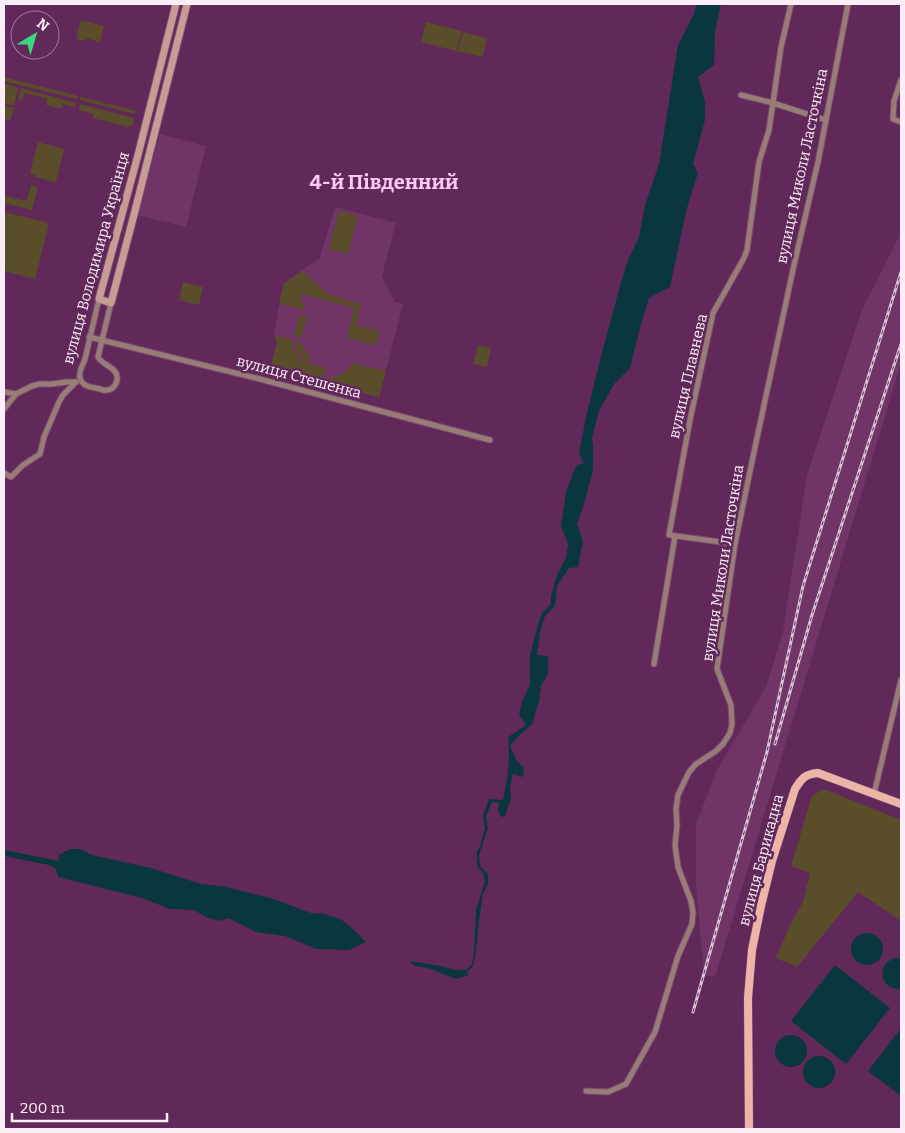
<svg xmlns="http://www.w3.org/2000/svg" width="905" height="1133" viewBox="0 0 905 1133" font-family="Bitter,serif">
	<rect width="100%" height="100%" fill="#612959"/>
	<g fill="#703467">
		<path d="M160 134 206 146 186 227 137 215Z"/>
		<path d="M335 207 396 223 382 276 395 302 403 304 379 397 270 369 277 342 274 335 278 310 284 283 320 258Z"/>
		<path d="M901 233V363L715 977 704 975 696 884V824L717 770 766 687 783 631 807 475 861 312Z"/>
	</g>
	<g fill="#594e29">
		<path d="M81 20 104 26 100 42 86 38 85 41 76 39Z"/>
		<path d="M426 22 462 31 456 51 421 42Z"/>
		<path d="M463 32 487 38 483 57 457 51Z"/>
		<path d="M4 77 78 96 77 99 4 81Z"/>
		<path d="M4 84 18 87 14 106 4 103Z"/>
		<path d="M21 88 76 103 75 107 63 104 61 109 46 105 47 99 25 93 22 100 18 99Z"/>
		<path d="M81 97 136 111 135 114 80 100Z"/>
		<path d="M80 104 134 118 133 125 128 127 93 118V114L79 110Z"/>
		<path d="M4 106 14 108 10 121 4 119Z"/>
		<path d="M38 142 64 149 56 182 35 177V175L30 173Z"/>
		<path d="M31 185 38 187 32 210 4 203V196L27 201Z"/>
		<path d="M339 211 358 216 348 254 329 249Z"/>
		<path d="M4 212 49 223 35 279 4 271Z"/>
		<path d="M302 271 329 295 361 304 356 325 380 331 376 346 347 337 354 308 302 294 300 301 305 303 303 310 279 303 284 283Z"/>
		<path d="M183 282 203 287 199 305 179 300Z"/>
		<path d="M299 315 307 317 302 336 299 337 294 336Z"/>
		<path d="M274 335 294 340 292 348 302 361 326 368 322 383 270 369 277 342Z"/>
		<path d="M296 341 300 342 313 362 304 360 295 348Z"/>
		<path d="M478 345 491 348 487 367 473 364Z"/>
		<path d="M352 363 386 371 379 397 328 384 330 378C340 375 348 373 352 363Z"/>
		<path d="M824 789 901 820V921L858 892 797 967 776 958 791 923 803 902 810 873 791 866 812 796Z"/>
	</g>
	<g fill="#0a373f">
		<path d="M697 4H721L715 32 714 65 698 77 705 102V120L693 164 698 173 687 208 670 287 649 298 641 324 630 368 614 384 599 411 592 438 593 447V470L584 504 577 524 583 541 578 567 569 568 557 586 555 606 545 616 540 632 537 655 548 656V674L541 686 539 701 532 724 518 737 510 746 517 762 524 767V771L523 777 513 774 510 787 511 799 505 816 501 817 498 810 499 803 492 802 486 816 488 828 480 852 479 857 480 866 488 874V884L483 894 479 921 476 952 473 966 467 972 469 975 456 979 428 968 415 966 409 961 441 966 455 970H466L472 964 474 953 476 910 485 881 483 873 477 866V852L480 846 485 829 483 815 489 799 503 800C508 776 510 762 508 737L523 727 526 724 519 715 522 702 530 684V656L535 635 542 613 551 604V596L557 575 566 558 568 544 561 526 566 492 574 471 577 465 584 463 579 453 586 417 600 360 620 286 628 260 639 237 645 205 659 164 678 45 694 14Z"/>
		<path d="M70 849H80L92 855 151 868 201 884 222 886 274 899 311 913 325 914 342 920 353 929 366 942 349 950 316 949 285 936 256 932 228 918 219 921 206 917 194 910 170 909 142 898 58 877 56 869 49 865 4 856V850L59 861V855Z"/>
		<circle cx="867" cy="949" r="16"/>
		<path d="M895 958H901V989C880 991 875 964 895 958Z"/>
		<path d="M835 965 890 1008 846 1064 791 1021Z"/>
		<path d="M901 1028V1096L868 1071Z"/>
		<circle cx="791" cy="1051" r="16"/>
		<circle cx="819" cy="1072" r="16"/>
	</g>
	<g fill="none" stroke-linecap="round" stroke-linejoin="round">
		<defs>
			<g id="street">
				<path d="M901 80 894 101 893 119 901 122"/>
				<path d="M741 95 773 103 826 120"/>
				<path d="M99 299 85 359C83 365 78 372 80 378 82 387 92 387 100 389 104 390 103 391 107 390 114 390 118 382 117 376 116 367 102 365 98 357L111 303"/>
				<path d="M89 337 256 378 490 440"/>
				<path d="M4 392 16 394 4 409"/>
				<path d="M16 394 32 386 39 384H52L67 382H76"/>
				<path d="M4 473 11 477 23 465 40 454 44 437 59 402 63 395 76 382"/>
				<path d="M735 544 669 535 690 420 713 313 744 258 747 250 759 162 769 130 781 47 791 4"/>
				<path d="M654 664 675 536"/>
				<path d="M874 794 901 680"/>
				<path d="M586 1091 608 1092 626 1084 655 1032 678 956 692 924 693 912 691 901 678 867 675 845 677 826 676 809 678 795 689 772 696 764 716 751 723 744 730 733 732 724 731 705 717 669 735 544 754 452 794 265 818 162 848 4"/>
			</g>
			<path id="secondary" d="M176 4 138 155 99 299 111 303 136 207 187 4"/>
			<path id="primary" d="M749 1129 748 998 752 950 761 906 772 861 795 789C802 778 805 774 818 773L901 804"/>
		</defs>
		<use href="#street" stroke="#7a4973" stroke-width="7"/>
		<use href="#secondary" stroke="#7a4973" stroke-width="9"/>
		<use href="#primary" stroke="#7a4973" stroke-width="9"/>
		<use href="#street" stroke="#987c76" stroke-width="5"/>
		<use href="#secondary" stroke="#c89c92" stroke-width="7"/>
		<use href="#primary" stroke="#edb4a8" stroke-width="8"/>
		<defs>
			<g id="rail">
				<path d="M775 744 812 615 901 344"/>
				<path d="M693 1012 767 752 803 586 901 272"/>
			</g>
		</defs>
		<use href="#rail" stroke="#dbc4d7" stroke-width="3"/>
		<use href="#rail" stroke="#612959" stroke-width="1" stroke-dasharray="4" stroke-linecap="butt"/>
	</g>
	<g text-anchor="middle" stroke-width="5" stroke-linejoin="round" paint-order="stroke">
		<g font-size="15" fill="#fceef9" stroke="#612959">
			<text transform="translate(802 166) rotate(-78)" y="5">вулиця Миколи Ласточкіна</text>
			<text transform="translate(96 258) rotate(-75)" y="5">вулиця Володимира Українця</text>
			<text transform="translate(688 376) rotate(-77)" y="5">вулиця Плавнева</text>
			<text transform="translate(299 377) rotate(15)" y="5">вулиця Стешенка</text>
			<text transform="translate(723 563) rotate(-81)" y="5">вулиця Миколи Ласточкіна</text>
			<text transform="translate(761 860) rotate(-75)" y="5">вулиця Барикадна</text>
		</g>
		<g font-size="20" font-weight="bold" fill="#fec8f4" stroke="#612959">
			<text x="384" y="189">4-й Південний</text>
		</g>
	</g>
	<rect width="905" height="1133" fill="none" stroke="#fceef9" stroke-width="10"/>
	<g transform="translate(35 35) rotate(38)"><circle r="24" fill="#612959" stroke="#9f7899"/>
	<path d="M0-4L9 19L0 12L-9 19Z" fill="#3dd77e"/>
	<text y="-8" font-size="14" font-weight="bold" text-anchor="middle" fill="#fceef9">N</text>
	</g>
	<path d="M12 1113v8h155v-8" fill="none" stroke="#fceef9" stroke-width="2.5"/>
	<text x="20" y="1113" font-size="15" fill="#fceef9" stroke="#612959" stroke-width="4" paint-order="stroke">200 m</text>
</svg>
